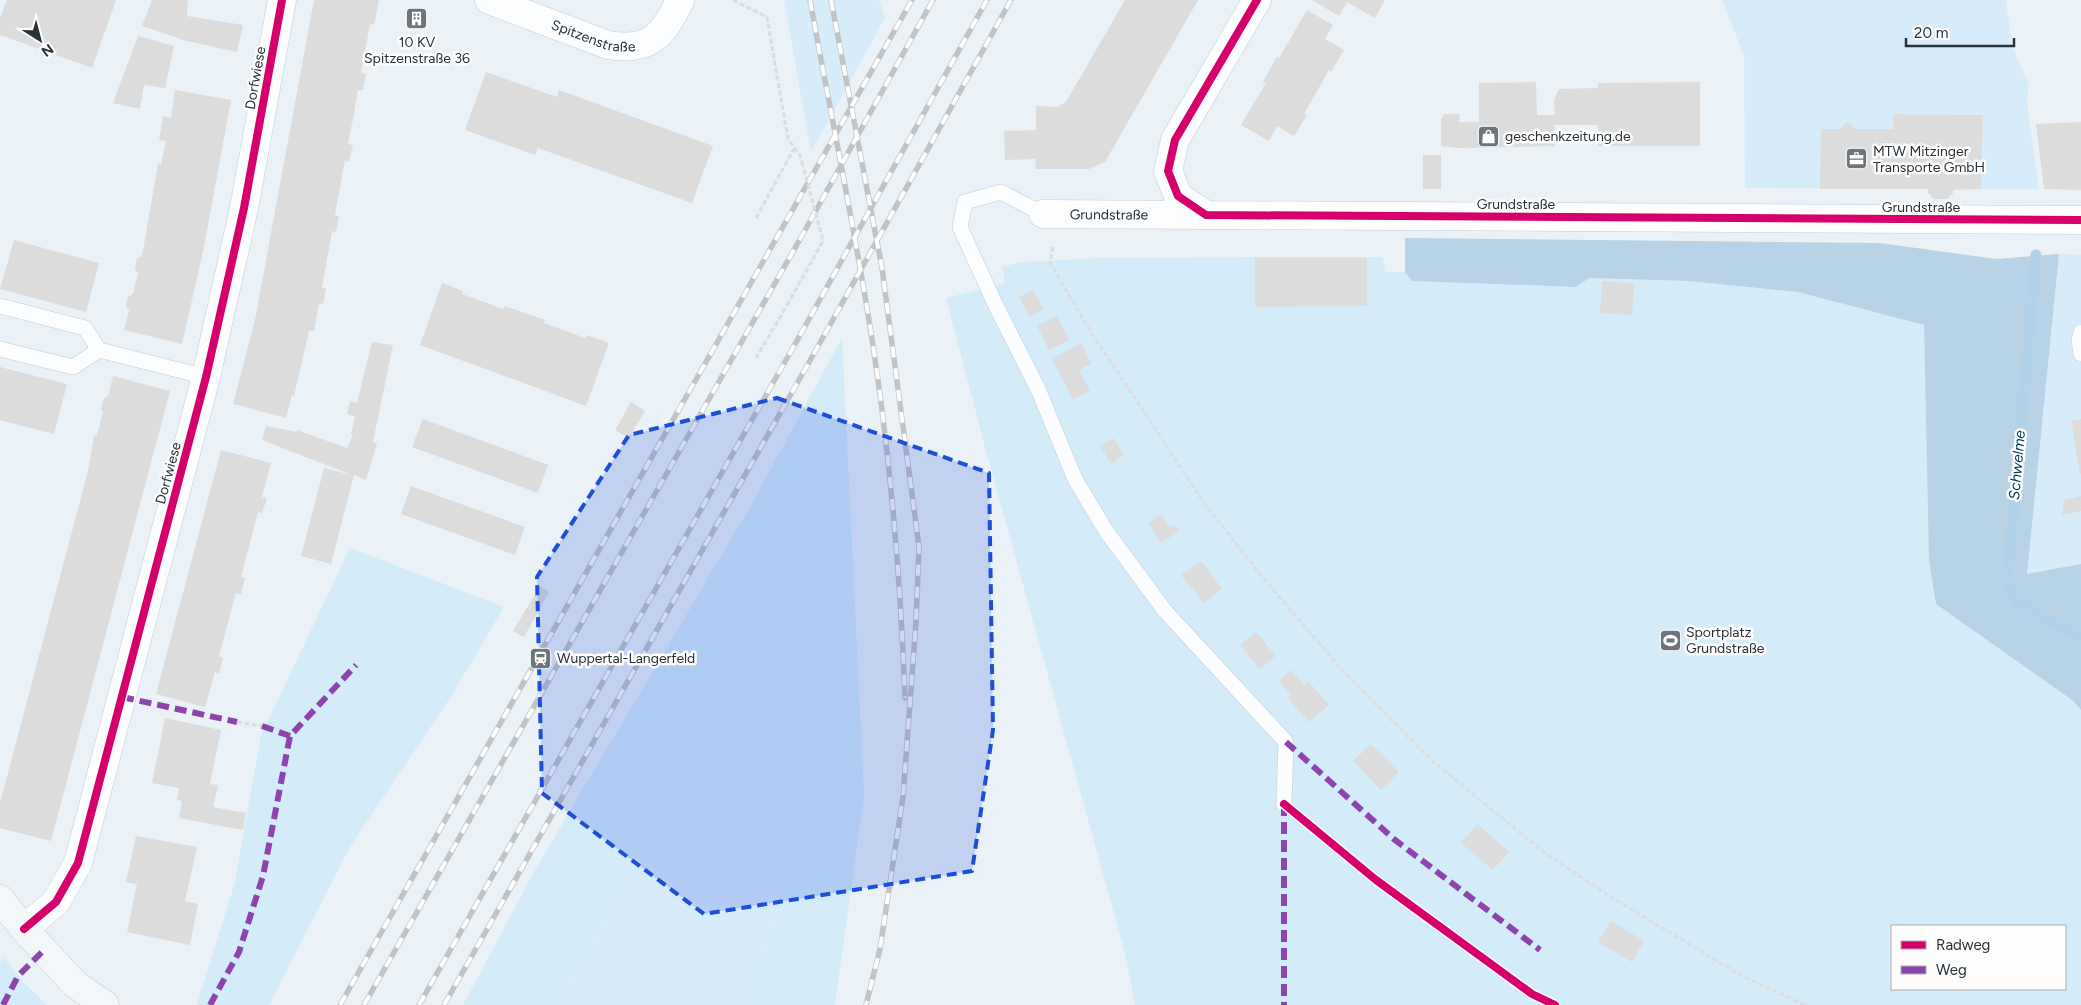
<svg xmlns="http://www.w3.org/2000/svg" width="2081" height="1005" viewBox="0 0 2081 1005" font-family="Figtree,sans-serif">
	<rect width="100%" height="100%" fill="#eaf2f7"/>
	<g fill="#d7ecfb">
		<path d="M784 0H879L885 18 811 152Z"/>
		<path d="M1722 0H2006L2012 46 2029 85 2027 102 2039 189H1981L1983 115 1894 114 1892 189 1745 188 1744 56Z"/>
		<path d="M2059 254 2081 255V564L2026 575Z"/>
		<path d="M758 650 832 719 788 896 744 1005H553Z"/>
	</g>
	<g fill="#d4ebfa" fill-rule="evenodd">
		<path d="M1253 257H1383L1385 272H1405L1412 281 1575 287 1589 278 1689 281 1798 292 1924 325 1929 561 1936 604 2072 700 2081 710V1005H1135L1126 957 986 451 946 298 1005 283 1002 267 1021 262 1095 258ZM1892 926H2065V989H1892Z"/>
		<path d="M842 338 864 795 835 1005H744L788 896 832 719 758 650 553 1005H463L535 870 748 511Z"/>
		<path d="M350 548 504 607 450 698 351 845 269 1005H197L235 882 261 735Z"/>
		<path d="M5 958 22 981 47 1005H0V962Z"/>
	</g>
	<path fill="#b7d3e5" d="M1405 238 1880 243 1996 259 2059 254 2027 574 2081 564V710L2072 700 1936 604 1929 561 1924 325 1798 292 1689 281 1589 278 1576 287 1412 281 1405 272Z"/>
	<g fill="none" stroke-linecap="round" stroke-linejoin="round">
		<path stroke="#b1d2e9" stroke-width="11" d="M2036 255 2007 579 2019 603 2081 636"/>
	</g>
	<g fill="#dcdcdc">
		<path d="M7 0H116L92 68 0 35V18Z"/>
		<path d="M152 0H188L187 16 243 25 237 52 183 40 142 26Z"/>
		<path d="M314 0H379L374 25 370 24 366 46 361 73 366 74 363 90H358L353 119 348 144 353 145 349 162 345 160 335 215 339 216 336 232 332 231 322 288H326L323 304 319 303 314 331H309L294 396 292 395 286 418 233 404 255 320Z"/>
		<path d="M1125 0H1198L1105 162 1089 169H1036L1035 159 1005 160 1004 131 1036 130V106L1058 107 1066 102Z"/>
		<path d="M1312 0H1385L1375 18 1347 2 1339 16Z"/>
		<path d="M1307 10 1333 25 1325 39 1344 50 1331 72 1329 70 1304 114 1307 115 1294 136 1277 126 1269 141 1241 125 1266 83 1263 82 1270 69 1277 57 1279 58Z"/>
		<path d="M411 12 426 17 424 25 408 20Z"/>
		<path d="M138 36 174 46 165 88 144 85 140 109 113 103Z"/>
		<path d="M486 72 557 97 559 90 713 146 692 203 538 148 535 155 465 130Z"/>
		<path d="M1536 82 1537 115H1555L1554 100 1559 89 1598 88V83L1700 82V146H1598V125H1554L1555 146 1458 148 1441 146V119L1444 114H1460L1459 122H1479V83Z"/>
		<path d="M175 90 231 100 204 247 182 344 124 330 129 310 126 306 128 297 133 294 138 273 135 269 137 258 142 256 158 164H161L166 141 159 140 163 116 171 118Z"/>
		<path d="M1894 114 1983 115 1981 189 1953 190V193L1948 199H1934L1928 193V189H1820L1821 129H1840L1847 122 1855 129H1893Z"/>
		<path d="M2081 122V190L2044 189 2036 124Z"/>
		<rect x="1423" y="155" width="18" height="34"/>
		<path d="M14 240 99 263 86 312 0 289Z"/>
		<path d="M1255 258H1367V306L1255 307Z"/>
		<path d="M1602 281 1634 283 1632 315 1600 313Z"/>
		<path d="M442 283 463 291 462 294 503 309 505 306 545 320 544 323 585 338 587 335 609 343 586 406 420 345Z"/>
		<path d="M1033 290 1044 309 1029 317 1019 297Z"/>
		<path d="M1057 316 1069 340 1049 350 1037 326Z"/>
		<path d="M372 342 393 345 373 442 377 444 366 480 354 475 331 564 301 556 324 468 352 475 262 440 266 426 297 432V430L347 448 353 435 351 434 355 416 347 414 350 401 357 403Z"/>
		<path d="M1081 343 1091 364 1079 370 1090 391 1073 399 1052 359Z"/>
		<path d="M0 367 67 384 54 434 0 420Z"/>
		<path d="M113 376 170 391 51 841 0 828V803L88 471 94 436 97 435 103 412 101 409 104 398 108 396Z"/>
		<path d="M631 402 645 411 629 438 615 430Z"/>
		<path d="M423 419 548 465 538 493 412 447Z"/>
		<path d="M2081 419V474H2080L2071 420Z"/>
		<path d="M1113 438 1124 454 1112 464 1100 447Z"/>
		<path d="M221 450 271 463 262 497 267 498 262 513 258 512 241 577 245 578 241 595 236 593 219 656 223 658 219 674 215 672 205 707 156 694Z"/>
		<path d="M411 486 525 527 515 555 401 514Z"/>
		<path d="M2081 496V511L2062 515 2064 500Z"/>
		<path d="M1161 514 1170 527 1175 525 1179 531 1161 543 1148 523Z"/>
		<path d="M1201 561 1222 589 1204 603 1181 575Z"/>
		<path d="M540 586 549 592 524 637 513 631Z"/>
		<path d="M1256 632 1276 656 1259 669 1240 645Z"/>
		<path d="M1291 670 1304 685 1308 681 1329 705 1309 722 1288 698 1291 695 1279 681Z"/>
		<path d="M165 718 221 730 210 784 218 785 213 807 246 813 243 830 179 818 182 801 177 800 179 788 152 783Z"/>
		<path d="M1371 744 1399 772 1381 790 1353 761Z"/>
		<path d="M1477 824 1509 852 1493 870 1461 843Z"/>
		<path d="M136 836 197 847 185 901 198 904 190 945 127 932 137 884 126 882Z"/>
		<path d="M1611 921 1644 941 1632 962 1598 942Z"/>
	</g>
	<g fill="none" stroke-linecap="round" stroke-linejoin="round">
		<defs>
			<g id="lane">
				<path d="M1043 214 1001 192 965 202 960 227 996 306 1038 389 1075 479 1106 531 1165 611 1286 742 1284 804"/>
				<path d="M0 306 85 328 99 350 206 377"/>
				<path d="M2081 332 2079 340 2081 354"/>
				<path d="M0 349 73 367 99 350"/>
			</g>
			<g id="street">
				<path id="s1" d="M489 0 608 45C649 52 664 36 680 0"/>
				<path d="M1257 0 1175 140 1168 171 1178 196 1206 215 2081 220"/>
				<path id="s2" d="M1043 214 1206 215"/>
				<path d="M24 929 56 902 78 863 206 377 244 208 282 0"/>
			</g>
			<path id="secondary" d="M0 899 24 929 75 984 105 1005"/>
		</defs>
		<use href="#lane" stroke="#c4cdd3" stroke-width="16"/>
		<use href="#street" stroke="#c4cdd3" stroke-width="29"/>
		<use href="#secondary" stroke="#c4cdd3" stroke-width="29"/>
		<g stroke="#dbddde" stroke-width="3" stroke-dasharray="5 2.5" stroke-linecap="butt">
			<path d="M733 0 767 17 788 139 800 155 803 166"/>
			<path d="M756 218 794 149"/>
			<path d="M1053 247 1050 263 1091 332 1205 504 1263 578 1343 671 1431 760 1545 853 1611 897 1744 977 1805 1005"/>
			<path d="M756 358 787 305"/>
			<path d="M237 722 262 726"/>
		</g>
		<use href="#lane" stroke="#fcfdfe" stroke-width="15"/>
		<use href="#street" stroke="#fcfdfe" stroke-width="28"/>
		<use href="#secondary" stroke="#f3f7fa" stroke-width="28"/>
		<defs>
			<g id="rail">
				<path d="M810 0C828 99 848 197 865 296 888 429 900 564 905 698"/>
				<path d="M831 0 882 268 919 547 916 622 903 797 880 949 866 1005"/>
				<path d="M340 1005 912 0"/>
				<path d="M364 1005 799 241 933 0"/>
				<path d="M419 1005 794 346 987 0"/>
				<path d="M444 1005 816 350 1011 0"/>
			</g>
		</defs>
		<use href="#rail" stroke="#c1c4c6" stroke-width="5.5"/>
		<use href="#rail" stroke="#fdfdfd" stroke-width="4" stroke-dasharray="11" stroke-linecap="butt"/>
		<path stroke="#dbddde" stroke-width="3" stroke-dasharray="5 2.5" stroke-linecap="butt" d="M787 305 823 241 803 166"/>
		<g stroke="#8e44ad" stroke-width="6" stroke-dasharray="12 6" stroke-linecap="butt">
			<path d="M122 697 237 722"/>
			<path d="M262 726 290 736"/>
			<path d="M1286 742 1395 840 1540 950"/>
			<path d="M1284 804V1005"/>
			<path d="M3 1005 18 976 44 950"/>
			<path d="M210 1005 239 952 263 876 290 736 356 665"/>
		</g>
		<defs>
			<g id="cycleway">
				<path d="M1257 0 1175 140 1168 171 1178 196 1206 215 2081 220"/>
				<path d="M1284 804 1376 880 1532 994 1555 1005"/>
				<path d="M24 929 56 902 78 863 206 377 244 208 282 0"/>
			</g>
		</defs>
		<use href="#cycleway" stroke="#fdfdfd" stroke-width="11"/>
		<use href="#cycleway" stroke="#d6006c" stroke-width="8"/>
	</g>
	<path fill="#1d4ed8" fill-opacity="0.2" stroke="#1d4ed8" stroke-width="4" stroke-dasharray="10 6" stroke-linejoin="round" d="M777 398 989 473 993 730 972 871 704 914 542 793 537 577 629 435Z"/>
	<defs>
		<symbol id="building-square" viewBox="-11 -11 22 22"><rect x="-9" y="-9" width="18" height="18" rx="4" fill="#6c757c" stroke="#fdfdfd"/><path d="M-4-6H4V6H1V3H-1V6H-4ZM-2.5-4.3h1.7v1.8h-1.7ZM.8-4.3h1.7v1.8H.8ZM-2.5-1h1.7V.8h-1.7ZM.8-1h1.7V.8H.8Z" fill="#fff"/></symbol>
		<symbol id="shop-square" viewBox="-11 -11 22 22"><rect x="-9" y="-9" width="18" height="18" rx="4" fill="#6c757c" stroke="#fdfdfd"/><path d="M-5-2.5h2.3a2.7 3.5 0 0 1 5.4 0H5L5.5 6h-11ZM-1.5-2.5h3a1.5 2.3 0 0 0-3 0Z" fill="#fff"/></symbol>
		<symbol id="office-square" viewBox="-11 -11 22 22"><rect x="-9" y="-9" width="18" height="18" rx="4" fill="#6c757c" stroke="#fdfdfd"/><path d="M-6-3h4V-5.5h4V-3h4V5H-6ZM-1-4.5V-3h2v-1.5ZM-6 0V1H6V0Z" fill="#fff"/></symbol>
		<symbol id="stadium-square" viewBox="-11 -11 22 22"><rect x="-9" y="-9" width="18" height="18" rx="4" fill="#6c757c" stroke="#fdfdfd"/><path d="M0-5a6.5 5 0 1 0 0 10a6.5 5 0 1 0 0-10ZM-3.5-1.8h7v3.6h-7Z" fill="#fff"/></symbol>
		<symbol id="station-square" viewBox="-11 -11 22 22"><rect x="-9" y="-9" width="18" height="18" rx="4" fill="#6c757c" stroke="#fdfdfd"/><path d="M-3-6H3Q5-6 5-4V2Q5 4 3 4L4.5 6H3L1.5 4h-3L-3 6H-4.5L-3 4Q-5 4-5 2V-4Q-5-6-3-6ZM-3.5-4v3h7v-3ZM-3.5 1v1.5H-2V1ZM2 1v1.5H3.5V1Z" fill="#fff"/></symbol>
	</defs>
	<g fill-rule="evenodd">
		<use href="#building-square" x="404" y="6" width="25" height="25"/>
		<use href="#shop-square" x="1476" y="124" width="25" height="25"/>
		<use href="#office-square" x="1844" y="146" width="25" height="25"/>
		<use href="#stadium-square" x="1658" y="628" width="25" height="25"/>
		<use href="#station-square" x="528" y="646" width="25" height="25"/>
	</g>
	<g text-anchor="middle" stroke-width="5" stroke-linejoin="round" paint-order="stroke">
		<g font-size="14" fill="#283239" stroke="#fdfdfd">
			<text dy="5" stroke="none"><textPath href="#s1" startOffset="111">Spitzenstraße</textPath></text>
			<text transform="translate(255 78) rotate(-80)" y="5">Dorfwiese</text>
			<text x="1516" y="209">Grundstraße</text>
			<text x="1921" y="212">Grundstraße</text>
			<text dy="5" stroke="none"><textPath href="#s2" startOffset="66">Grundstraße</textPath></text>
			<text transform="translate(168 473) rotate(-75)" y="5">Dorfwiese</text>
		</g>
		<g font-size="14" fill="#283239" stroke="#fdfdfd" text-anchor="start">
			<text x="417" y="47" text-anchor="middle">10 KV<tspan x="417" dy="16">Spitzenstraße 36</tspan></text>
			<text x="1505" y="141">geschenkzeitung.de</text>
			<text x="1873" y="156">MTW Mitzinger<tspan x="1873" dy="16">Transporte GmbH</tspan></text>
			<text x="1686" y="637">Sportplatz<tspan x="1686" dy="16">Grundstraße</tspan></text>
			<text x="557" y="663">Wuppertal-Langerfeld</text>
		</g>
		<g font-size="15" font-style="italic" fill="#003956" stroke="#fdfdfd">
			<text transform="translate(2017 465) rotate(-85)" y="5">Schwelme</text>
		</g>
	</g>
	<rect x="1891" y="925" width="175" height="65" fill="#fdfdfd" stroke="#a8acaf"/>
	<rect x="1901" y="941" width="25" height="8" fill="#d6006c" stroke="#a8acaf"/>
	<text x="1936" y="950" font-size="15" fill="#283239">Radweg</text>
	<rect x="1901" y="966" width="25" height="8" fill="#8e44ad" stroke="#a8acaf"/>
	<text x="1936" y="975" font-size="15" fill="#283239">Weg</text>
	<g transform="translate(40 40) rotate(144)" stroke="#fdfdfd" stroke-width="4" paint-order="stroke">
	<path d="M0-4L9 19L0 12L-9 19Z" fill="#283239"/>
	<text y="-8" font-size="14" font-weight="bold" text-anchor="middle" fill="#283239">N</text>
	</g>
	<path d="M1906 38v8h108v-8" fill="none" stroke="#283239" stroke-width="2.5"/>
	<text x="1914" y="38" font-size="15" fill="#283239" stroke="#fdfdfd" stroke-width="4" paint-order="stroke">20 m</text>
</svg>
